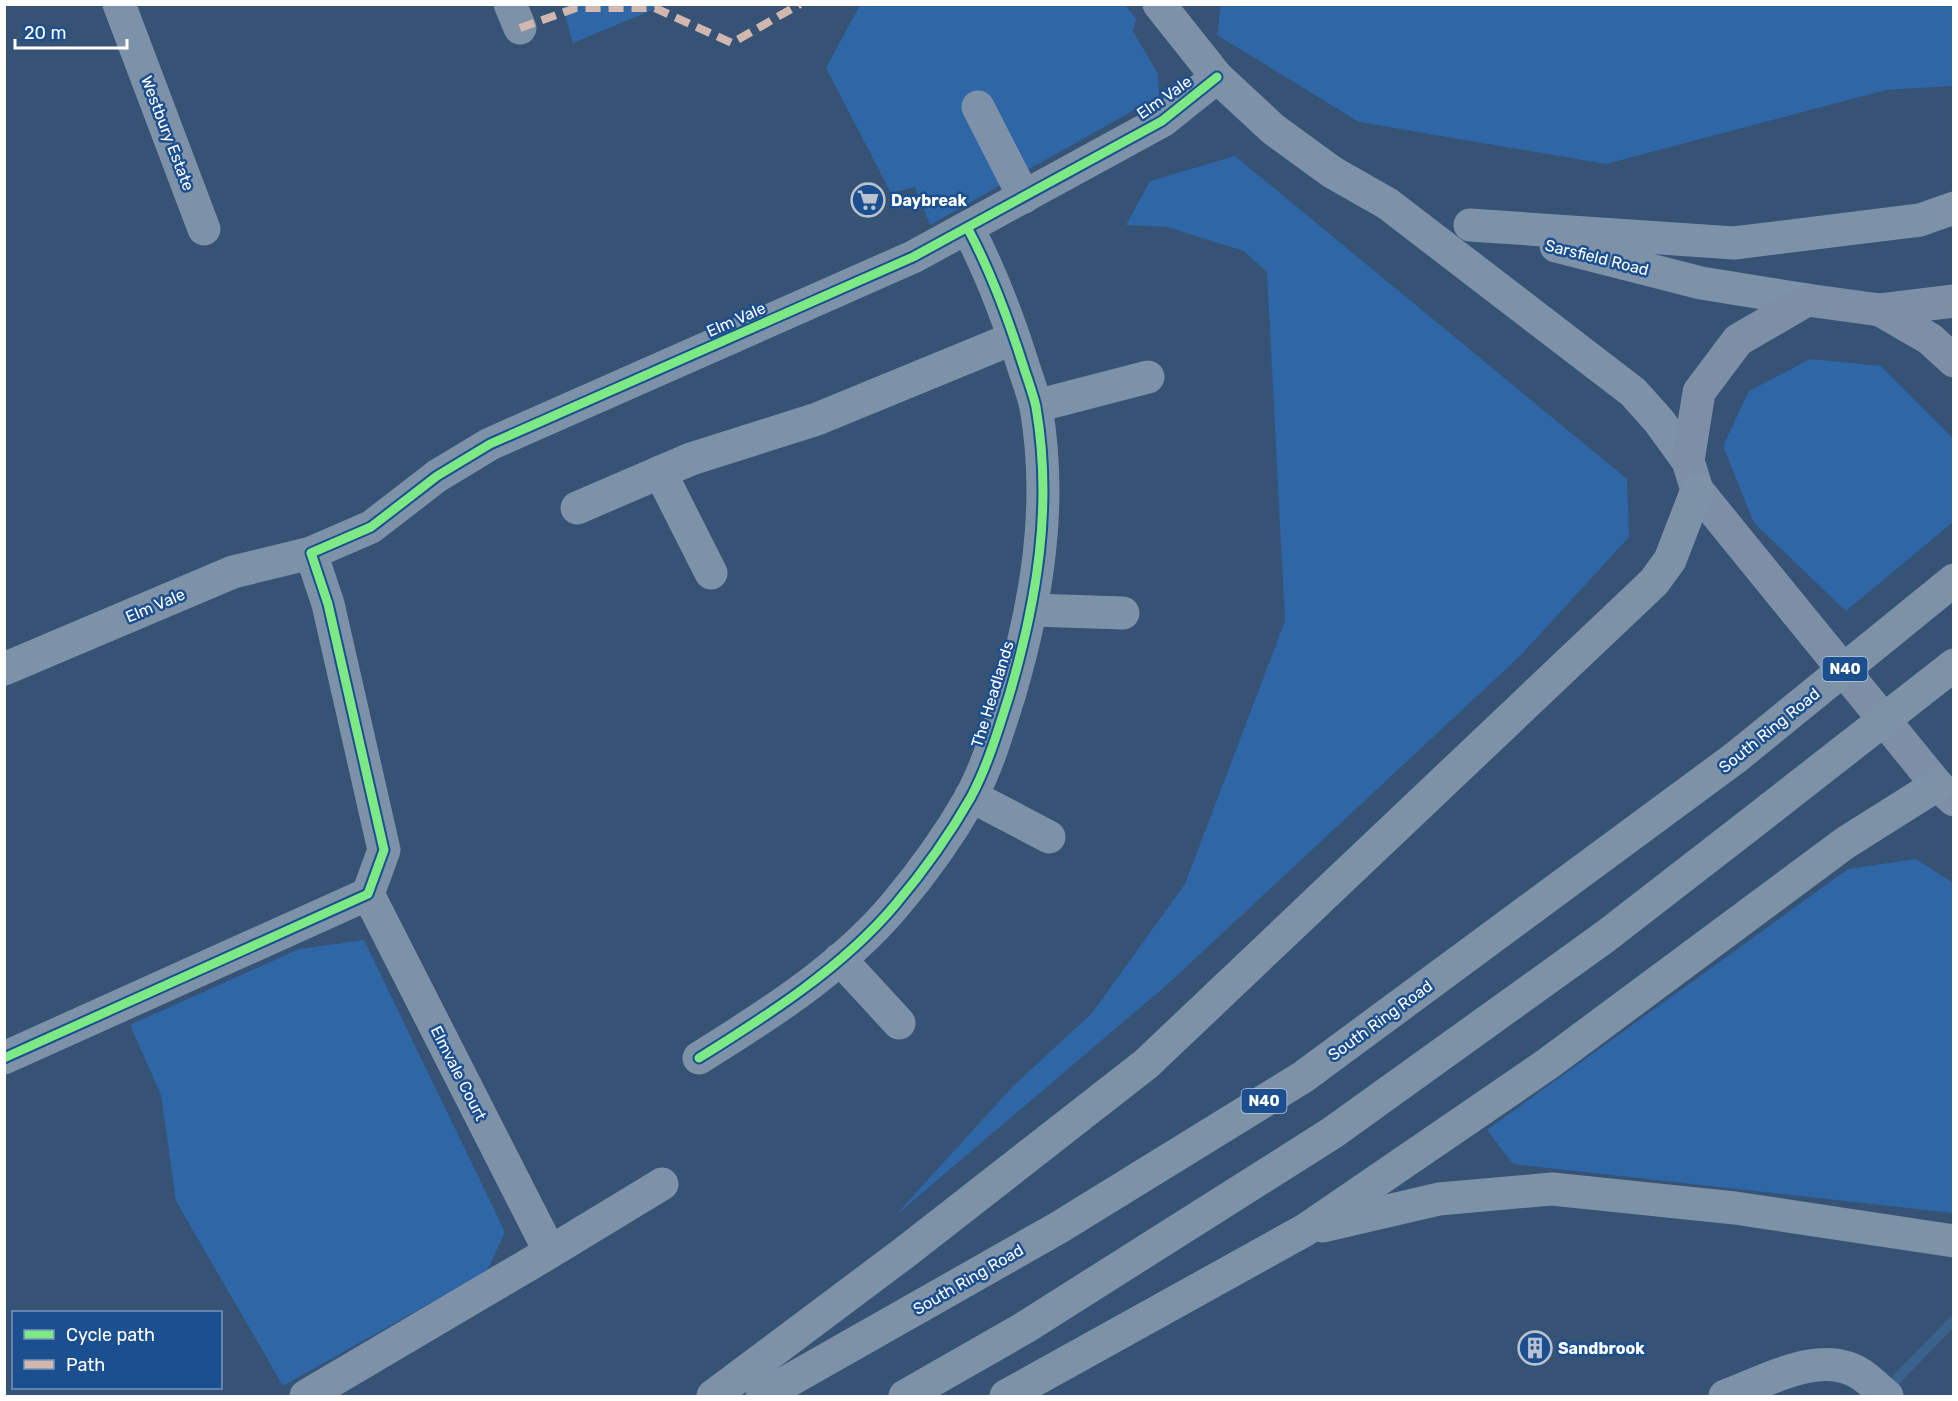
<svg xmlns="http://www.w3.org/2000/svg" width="1958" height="1401" viewBox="0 0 1958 1401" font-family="Rubik,sans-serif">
	<rect width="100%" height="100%" fill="#365274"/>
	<g fill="#2f66a5">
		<path d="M1221 4 1953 5V86L1886 90 1606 164 1359 122 1217 35Z"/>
		<path d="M562 5V4L664 5 573 43Z"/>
		<path d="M860 5H1125L1136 19 1133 31 1158 74 1159 96 930 225 915 187 891 193 826 68Z"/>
		<path d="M1235 156 1627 479 1629 537 1521 655 1168 984 895 1216 1013 1086 1092 1013 1185 884 1285 621 1267 272 1244 251 1167 227 1126 225 1150 181Z"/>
		<path d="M1810 359 1881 366 1953 438V522L1846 611 1754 523 1723 446 1749 391Z"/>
		<path d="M1916 859 1953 883V1213L1513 1164 1487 1130 1848 869Z"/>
		<path d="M364 940 505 1232 487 1271 283 1386 176 1201 161 1095 130 1025 299 949Z"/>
	</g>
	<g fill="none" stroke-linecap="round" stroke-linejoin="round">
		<path stroke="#3b618d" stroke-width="10" d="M1885 1391 1954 1320"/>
		<g stroke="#7d92a8" stroke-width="33">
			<path d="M119 4 204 229"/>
			<path d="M510 4 520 28"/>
			<path d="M1159 4 1217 77 1273 129 1332 172 1388 204 1633 392 1659 421 1688 461"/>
			<path d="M978 107 1024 197"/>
			<path d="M1470 225 1734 243 1920 220 1954 208"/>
			<path d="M1556 246 1701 283 1807 300"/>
			<path d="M1036 406 1148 377"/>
			<path d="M660 472 711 573"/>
			<path d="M577 508 691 459 817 419 1014 338"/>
			<path d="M1033 610 1123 613"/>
			<path d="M4 669 233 572 311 553"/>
			<path d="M971 796 1049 837"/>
			<path d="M840 959 899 1023"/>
			<path d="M4 1058 368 894 384 850 328 604 311 553 371 527 437 476 490 444 913 257 1162 121 1217 77"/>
			<path d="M699 1058C768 1015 842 968 895 905 923 872 950 834 971 797 988 765 998 730 1009 696 1037 601 1053 506 1036 407 1033 393 1027 378 1023 365 1008 318 991 272 968 229"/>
			<path d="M550 1252 662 1184"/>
			<path d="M306 1396 550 1252 368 894"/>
			<path d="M1725 1396C1765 1382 1822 1347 1862 1375 1871 1381 1879 1390 1887 1396"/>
		</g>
		<g stroke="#7d8ea7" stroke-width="33">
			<path d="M1880 310 1954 301"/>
			<path d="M1954 361 1930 339 1880 310 1807 300 1738 340 1699 392 1688 461 1697 490 1937 785 1954 800"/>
		</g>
		<g stroke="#7e92a7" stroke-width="33">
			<path d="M1323 1226 1439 1199 1552 1189 1735 1208 1954 1241"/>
			<path d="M713 1396 904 1253 1146 1064 1654 582 1670 560 1697 490"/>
			<path d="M762 1396 1058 1228 1303 1077 1735 758"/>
			<path d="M905 1396 1024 1328 1332 1133 1606 936 1771 808"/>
			<path d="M1006 1396 1305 1230 1546 1065 1845 843 1937 785"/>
		</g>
		<g stroke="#7e92a7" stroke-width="33">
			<path d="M1735 758 1954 580"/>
			<path d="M1771 808 1954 665"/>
		</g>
		<path stroke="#d1b7ad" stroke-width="8" stroke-dasharray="15 8" stroke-linecap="butt" d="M520 28 576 8H655L732 43 800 4"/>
		<defs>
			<g id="cycleway">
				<path d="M4 1058 368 894 384 850 328 604 311 553 371 527 437 476 490 444 913 257 1162 121 1217 77"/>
				<path d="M699 1058C768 1015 842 968 895 905 923 872 950 834 971 797 988 765 998 730 1009 696 1037 601 1053 506 1036 407 1033 393 1027 378 1023 365 1008 318 991 272 968 229"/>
			</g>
		</defs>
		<use href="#cycleway" stroke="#1b4f8f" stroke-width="13"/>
		<use href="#cycleway" stroke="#7ce984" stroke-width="9"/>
	</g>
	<defs>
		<symbol id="supermarket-ring" viewBox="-11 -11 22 22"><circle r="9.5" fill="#1b4f8f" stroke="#b9c2ce" stroke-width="1.5"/><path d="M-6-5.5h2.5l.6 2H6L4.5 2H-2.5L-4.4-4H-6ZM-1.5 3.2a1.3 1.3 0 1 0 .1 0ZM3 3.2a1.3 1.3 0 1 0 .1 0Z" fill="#b9c2ce"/></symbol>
		<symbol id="building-ring" viewBox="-11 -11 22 22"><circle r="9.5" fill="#1b4f8f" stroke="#b9c2ce" stroke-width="1.5"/><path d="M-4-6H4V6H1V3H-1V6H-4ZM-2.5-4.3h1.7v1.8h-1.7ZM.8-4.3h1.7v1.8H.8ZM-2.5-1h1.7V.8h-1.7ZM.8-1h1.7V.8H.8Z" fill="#b9c2ce"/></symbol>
	</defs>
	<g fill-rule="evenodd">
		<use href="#supermarket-ring" x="849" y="181" width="38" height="38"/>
		<use href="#building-ring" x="1516" y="1329" width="38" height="38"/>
	</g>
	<g text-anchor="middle" stroke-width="5" stroke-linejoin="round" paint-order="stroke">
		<g fill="#1b4f8f" stroke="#bbcadd" stroke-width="1.5">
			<rect x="1822.5" y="657" width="45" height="24" rx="4.5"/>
			<rect x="1241.5" y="1089" width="45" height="24" rx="4.5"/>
		</g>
		<g font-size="15" font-weight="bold" fill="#fff">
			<text x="1845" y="674">N40</text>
			<text x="1264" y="1106">N40</text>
		</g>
		<g font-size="16" fill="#fff" stroke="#1b4f8f">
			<text transform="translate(1164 97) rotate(-35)" y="6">Elm Vale</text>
			<text transform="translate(168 133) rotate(69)" y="6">Westbury Estate</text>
			<text transform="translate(1597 257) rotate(14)" y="6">Sarsfield Road</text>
			<text transform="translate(736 319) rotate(-24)" y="6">Elm Vale</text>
			<text transform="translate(155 605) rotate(-23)" y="6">Elm Vale</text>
			<text transform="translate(992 694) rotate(-73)" y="6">The Headlands</text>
			<text transform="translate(1769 730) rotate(-39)" y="6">South Ring Road</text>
			<text transform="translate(1380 1020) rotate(-36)" y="6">South Ring Road</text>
			<text transform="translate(459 1073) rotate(63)" y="6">Elmvale Court</text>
			<text transform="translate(968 1279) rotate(-30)" y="6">South Ring Road</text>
		</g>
		<g font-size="16" font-weight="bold" fill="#fff" stroke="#1b4f8f" text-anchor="start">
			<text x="891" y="206">Daybreak</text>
			<text x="1558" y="1354">Sandbrook</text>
		</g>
	</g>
	<rect width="1958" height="1401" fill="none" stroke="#ffffff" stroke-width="12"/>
	<rect x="12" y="1311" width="210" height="78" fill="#1b4f8f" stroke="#7695bc" stroke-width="1.5"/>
	<rect x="24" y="1330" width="30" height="9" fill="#7ce984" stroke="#7695bc" stroke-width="1.5"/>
	<text x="66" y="1341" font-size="18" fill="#ffffff">Cycle path</text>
	<rect x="24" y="1360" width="30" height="9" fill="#d1b7ad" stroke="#7695bc" stroke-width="1.5"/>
	<text x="66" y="1371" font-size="18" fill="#ffffff">Path</text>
	<path d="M15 39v9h112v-9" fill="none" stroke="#ffffff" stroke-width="3"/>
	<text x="24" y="39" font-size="18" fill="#ffffff" stroke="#1b4f8f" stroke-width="4.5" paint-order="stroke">20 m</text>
</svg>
